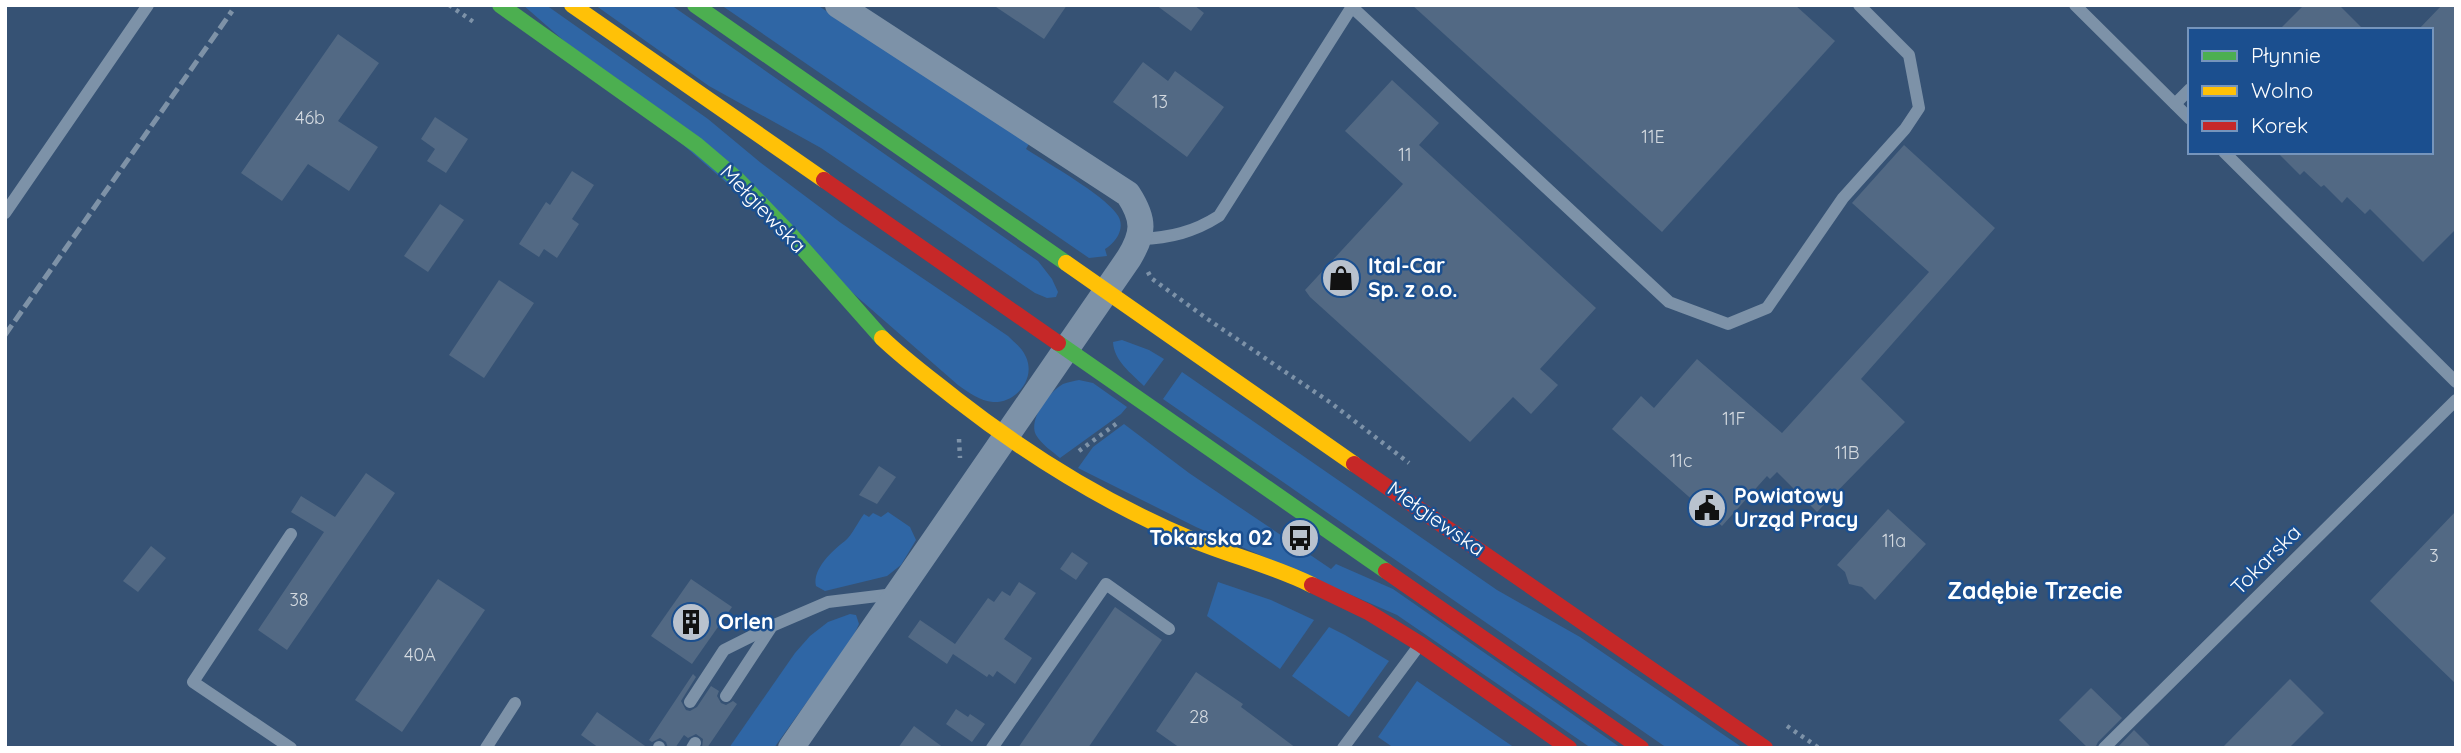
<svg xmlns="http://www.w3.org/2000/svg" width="2461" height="753" viewBox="0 0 2461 753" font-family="Quicksand,sans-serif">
	<rect width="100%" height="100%" fill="#365274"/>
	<g fill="#2f66a5">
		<path d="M523 5H546L708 119 761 163 841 223 1008 336C1015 343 1022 348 1026 357 1036 379 1016 403 993 402 980 401 968 392 958 385Z"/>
		<path d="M595 5H671L1038 261 1052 279 1058 292 1056 297 1047 298 1035 293 821 148 709 86Z"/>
		<path d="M721 5H817L1030 142 1026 149C1049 164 1102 194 1116 213 1127 226 1117 242 1105 249L1107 256 1089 258Z"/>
		<path d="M1122 340 1149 350 1164 359 1144 386C1131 373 1114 361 1113 342Z"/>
		<path d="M1182 372 1497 590 1580 637 1743 748H1667L1163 399Z"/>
		<path d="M1079 380 1093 383 1127 407 1121 414 1060 458C1052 451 1042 445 1036 435 1028 419 1049 392 1063 384 1068 382 1074 381 1079 380Z"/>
		<path d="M1124 424 1189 473 1331 569 1336 564 1393 589 1621 748H1591L1397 615 1196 527 1078 468 1093 447Z"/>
		<path d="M888 512 910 527 916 540 901 565 887 576 825 591 816 586C812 569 833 550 845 541 852 535 858 522 864 514L869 517 873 513 881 517Z"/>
		<path d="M1218 582 1271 600 1314 620 1280 669 1207 616Z"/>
		<path d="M850 614 856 615 859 624 852 639 774 748H729L795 653 810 636 828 622Z"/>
		<path d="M1329 627 1345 635 1389 661 1349 717 1292 676Z"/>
		<path d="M1417 681 1515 748H1394L1378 737Z"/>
	</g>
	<g fill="#526984">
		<path d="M993 5H1067L1044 39Z"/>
		<path d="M1156 5H1194L1204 13 1191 31Z"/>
		<path d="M1412 5H1795L1835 41 1662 232Z"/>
		<path d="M2304 5H2339L2364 30H2279Z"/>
		<path d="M2442 5H2456V229L2423 262 2370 209 2365 214 2347 197 2342 203 2324 185 2321 187 2304 171 2300 175 2277 152H2431V30H2418Z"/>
		<path d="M338 34 379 63 338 121 378 147 349 191 308 164 282 201 241 173Z"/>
		<path d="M1143 62 1168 81 1175 71 1224 107 1187 157 1113 102Z"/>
		<path d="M1392 80 1439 123 1419 145 1596 308 1540 369 1558 385 1531 414 1513 397 1470 442 1310 297 1305 290 1403 184 1345 131Z"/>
		<path d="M435 117 468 139 446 173 427 161 435 149 421 139Z"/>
		<path d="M1904 145 1995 228 1861 379 1905 422 1817 512 1777 472 1770 479 1767 476 1722 526 1612 429 1641 396 1654 408 1697 359 1782 433 1929 272 1852 203Z"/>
		<path d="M572 171 594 185 572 219 579 224 557 258 544 249 539 257 519 244 546 202 550 205Z"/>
		<path d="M440 204 464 220 428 272 404 256Z"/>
		<path d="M499 280 534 303 484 378 449 355Z"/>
		<path d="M879 466 896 477 877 504 859 495Z"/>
		<path d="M366 473 395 493 287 650 258 630 324 532 291 512 301 496 335 517Z"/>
		<path d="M1888 509 1926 544 1875 600 1862 587 1849 584 1845 572 1837 565Z"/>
		<path d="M2456 511V684L2370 601Z"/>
		<path d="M151 546 166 558 138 592 123 581Z"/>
		<path d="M1072 552 1088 563 1076 580 1060 569Z"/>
		<path d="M438 579 485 610 402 732 355 700Z"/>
		<path d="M691 579 732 607 692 664 651 636Z"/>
		<path d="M1019 582 1036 593 1004 639 1032 658 1015 684 997 671 993 677 989 674 987 677 953 654 947 664 908 637 920 620 955 644 988 598 994 602 1002 591 1010 596Z"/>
		<path d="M1115 607 1162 640 1088 748H1018Z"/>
		<path d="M1196 672 1243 704 1241 707 1296 748H1180L1156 731Z"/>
		<path d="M693 674 696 677 681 701 686 710 690 711 697 707 711 686 719 691 717 696 721 703 726 705 733 701 737 704 707 748H702L703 739 696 734 688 738 684 735 675 748H668L666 742 660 738 652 742 649 740Z"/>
		<path d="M2290 679 2324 713 2289 748H2222Z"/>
		<path d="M2091 688 2122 718 2098 742 2095 748H2088L2059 720Z"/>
		<path d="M956 709 968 717 970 714 985 724 972 742 946 724Z"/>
		<path d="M597 712 648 748H599L581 735Z"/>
		<path d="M914 726 944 748H898Z"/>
		<path d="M2134 730 2152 748H2117Z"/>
	</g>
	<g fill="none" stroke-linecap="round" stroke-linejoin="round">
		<g stroke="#7d92a8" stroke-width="4.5" stroke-dasharray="3.5 5" stroke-linecap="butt">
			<path d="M449 5 475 23"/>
			<path d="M1148 272 1151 278 1206 318 1331 403 1409 463"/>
			<path d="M959 439 960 458"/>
			<path d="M1079 451 1120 421"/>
			<path d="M1787 726 1819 748"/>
		</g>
		<g stroke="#7d92a8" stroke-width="12">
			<path d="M2075 5 2190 119"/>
			<path d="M1352 7 1669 302 1728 324 1767 308 1843 198 1905 129 1919 108 1909 55 1859 5"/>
			<path d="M2175 104 2190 89"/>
			<path d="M2224 152 2456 382"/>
			<path d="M5 213 148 5"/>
			<path d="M1140 239C1170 238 1194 232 1219 216L1353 5"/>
			<path d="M291 534 193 682 291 748"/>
			<path d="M726 696 772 626 828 602 894 594"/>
			<path d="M690 702 724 650 772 626"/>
			<path d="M486 748 515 703"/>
			<path d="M659 748V747"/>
			<path d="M692 748 695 743"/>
			<path d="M992 748 1106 584 1169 629"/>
			<path d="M1343 748 1418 647"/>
			<path d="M2104 748 2456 400"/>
		</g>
		<path stroke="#7d92a8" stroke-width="26" d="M791 748 1129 258C1144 233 1145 220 1128 194L838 5"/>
		<g stroke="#4caf50" stroke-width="16">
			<path d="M500 5 697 145 737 179 790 234 882 338"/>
			<path d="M695 5 1066 263"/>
			<path d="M1058 343 1386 571"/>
		</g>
		<g stroke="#ffc107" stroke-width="16">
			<path d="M572 5 824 180"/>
			<path d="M1066 263 1354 464"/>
			<path d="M882 338C905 360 931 379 956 399 1029 456 1107 504 1193 540 1232 556 1274 566 1312 585"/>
		</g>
		<g stroke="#c62828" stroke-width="16">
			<path d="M824 180 1058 343"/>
			<path d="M1354 464 1765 748"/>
			<path d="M1386 571 1641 748"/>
			<path d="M1312 585 1368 612 1420 644 1569 748"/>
		</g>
		<path stroke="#7e92a7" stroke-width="5" stroke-dasharray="12 5" stroke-linecap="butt" d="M5 335 232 11"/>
	</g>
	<defs>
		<symbol id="shop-disc" viewBox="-11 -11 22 22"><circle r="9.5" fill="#b9c2ce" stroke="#1b4f8f"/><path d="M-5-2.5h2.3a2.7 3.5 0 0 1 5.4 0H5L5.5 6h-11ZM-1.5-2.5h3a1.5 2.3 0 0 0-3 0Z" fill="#111"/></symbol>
		<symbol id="civic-disc" viewBox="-11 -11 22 22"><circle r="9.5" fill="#b9c2ce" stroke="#1b4f8f"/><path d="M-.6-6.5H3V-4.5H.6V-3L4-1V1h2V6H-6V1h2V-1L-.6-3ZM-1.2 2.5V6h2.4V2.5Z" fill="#111"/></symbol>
		<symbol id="bus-disc" viewBox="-11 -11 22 22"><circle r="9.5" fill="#b9c2ce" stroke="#1b4f8f"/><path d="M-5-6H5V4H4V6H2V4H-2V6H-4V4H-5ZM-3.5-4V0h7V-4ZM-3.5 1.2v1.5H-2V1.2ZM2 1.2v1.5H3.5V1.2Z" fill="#111"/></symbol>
		<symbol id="building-disc" viewBox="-11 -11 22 22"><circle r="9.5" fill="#b9c2ce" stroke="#1b4f8f"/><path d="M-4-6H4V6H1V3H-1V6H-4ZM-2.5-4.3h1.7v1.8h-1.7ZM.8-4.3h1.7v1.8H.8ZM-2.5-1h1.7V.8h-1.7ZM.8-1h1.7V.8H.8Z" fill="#111"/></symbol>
	</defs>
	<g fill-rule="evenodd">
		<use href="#shop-disc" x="1319" y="256" width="44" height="44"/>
		<use href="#civic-disc" x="1685" y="486" width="44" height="44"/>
		<use href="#bus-disc" x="1278" y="516" width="44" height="44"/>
		<use href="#building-disc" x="669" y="600" width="44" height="44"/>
	</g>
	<g text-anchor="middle" stroke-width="5" stroke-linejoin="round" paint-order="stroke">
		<g font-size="18" fill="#d4dae0">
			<text x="1160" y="108">13</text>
			<text x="310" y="124">46b</text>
			<text x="1653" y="143">11E</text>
			<text x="1405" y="161">11</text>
			<text x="1734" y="425">11F</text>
			<text x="1847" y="459">11B</text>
			<text x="1681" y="467">11c</text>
			<text x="1894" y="547">11a</text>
			<text x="2434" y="562">3</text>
			<text x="299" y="606">38</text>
			<text x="420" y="661">40A</text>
			<text x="1199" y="723">28</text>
		</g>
		<g font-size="21" fill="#fff" stroke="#1b4f8f">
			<text transform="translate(763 209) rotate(46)" y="7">Mełgiewska</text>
			<text transform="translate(1436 519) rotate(35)" y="7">Mełgiewska</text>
			<text transform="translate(2266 560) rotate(-45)" y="7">Tokarska</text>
		</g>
		<g font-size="21" font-weight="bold" fill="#fff" stroke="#1b4f8f" text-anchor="start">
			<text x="1368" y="273">Ital-Car<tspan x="1368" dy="24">Sp. z o.o.</tspan></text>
			<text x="1734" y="503">Powiatowy<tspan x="1734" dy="24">Urząd Pracy</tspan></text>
			<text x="1273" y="545" text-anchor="end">Tokarska 02</text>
			<text x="718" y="629">Orlen</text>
		</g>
		<g font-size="23" font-weight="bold" fill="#fff" stroke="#1b4f8f">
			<text x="2035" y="599">Zadębie Trzecie</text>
		</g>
	</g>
	<rect width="2461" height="753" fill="none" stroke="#ffffff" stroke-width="14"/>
	<rect x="2188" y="28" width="245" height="126" fill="#1b4f8f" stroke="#7695bc" stroke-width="2"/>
	<rect x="2202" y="51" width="35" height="10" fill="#4caf50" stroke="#7695bc" stroke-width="2"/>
	<text x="2251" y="63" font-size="21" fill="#ffffff">Płynnie</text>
	<rect x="2202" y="86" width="35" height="10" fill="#ffc107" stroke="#7695bc" stroke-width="2"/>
	<text x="2251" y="98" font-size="21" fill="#ffffff">Wolno</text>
	<rect x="2202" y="121" width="35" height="10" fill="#c62828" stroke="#7695bc" stroke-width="2"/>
	<text x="2251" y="133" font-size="21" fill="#ffffff">Korek</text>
</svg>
